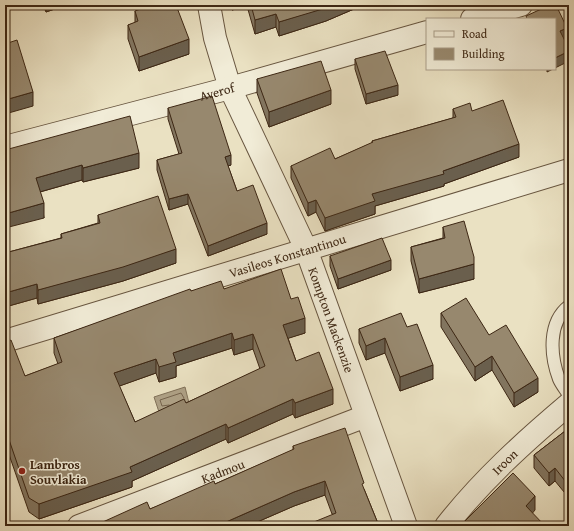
<svg xmlns="http://www.w3.org/2000/svg" width="574" height="531" viewBox="0 0 574 531" font-family="'Gentium Book Plus',serif">
	<rect width="100%" height="100%" fill="#eae1c2"/>
	<filter id="stains"><feTurbulence type="fractalNoise" baseFrequency=".005" numOctaves="4"/><feColorMatrix values="0 0 0 0 .2 0 0 0 0 .09 0 0 0 0 .02 0 0 0 .5 -.17"/></filter>
	<radialGradient id="worn" r=".72"><stop offset=".6" stop-color="#630" stop-opacity="0"/><stop offset="1" stop-color="#630" stop-opacity=".3"/></radialGradient>
	<path fill="#afa287" stroke="#817159" d="M185 387 189 403 159 412 154 397Z"/>
	<g fill="none" stroke-linecap="round" stroke-linejoin="round">
		<path stroke="#76644e" stroke-width="1" d="M169 405 162 406 160 400 181 393 184 398"/>
		<defs>
			<path id="service" d="M569 306C548 322 550 355 559 379 561 384 566 390 569 395"/>
			<g id="minor">
				<path id="s1" d="M209 5 215 38 230 88 306 249 406 526"/>
				<path d="M472 19 521 5"/>
				<path id="s2" d="M5 147 230 88 427 32"/>
				<path id="s3" d="M5 341 569 170"/>
				<path id="s4" d="M79 526 366 416"/>
				<path id="s5" d="M446 526C482 480 524 442 569 404"/>
			</g>
		</defs>
		<use href="#service" stroke="#685640" stroke-width="14"/>
		<use href="#minor" stroke="#685640" stroke-width="24"/>
		<use href="#service" stroke="#f1ecd7" stroke-width="12"/>
		<use href="#minor" stroke="#f1ecd7" stroke-width="22"/>
	</g>
	<g fill="#82755f" stroke="#3d2714" fill-rule="evenodd">
		<path d="M43 5H66L46 12Z"/>
		<path d="M231 5H361V6L326 21 279 36 276 27 255 34 247 6 232 10Z"/>
		<path d="M135 11 189 54 139 71 128 39V25L135 23Z"/>
		<path d="M355 59 398 95 366 104 355 69Z"/>
		<path d="M257 79 331 104 269 127 257 93Z"/>
		<path d="M168 108 231 165 228 166 237 191 267 234 208 256 188 204 169 210 157 170V160L179 154 168 119Z"/>
		<path d="M453 109 472 111 519 157 444 184V186L375 206V214L325 231 316 212 308 216 291 178V166L335 159 372 143V141L453 118Z"/>
		<path d="M5 150 139 168 83 182 82 180 40 192 44 218Z"/>
		<path d="M98 215 176 263 123 281 38 304 37 298 5 307V253L61 238V234L98 223Z"/>
		<path d="M443 227 474 279 419 293 411 261V247L443 238Z"/>
		<path d="M330 256 391 270 338 289 330 266Z"/>
		<path d="M224 289 291 299 305 333 288 338 296 361 333 404 295 418 293 414 228 443 226 439 132 481V487L39 519 29 512 5 443V343L25 376 58 364 54 353V338L191 291ZM232 348 234 355 253 349 260 369 186 403 135 422 119 386 156 373 159 382 176 377V366Z"/>
		<path d="M441 313 538 392 514 407 492 370 475 381 441 327Z"/>
		<path d="M407 327 433 379 400 391 385 353 366 360 359 343V329Z"/>
		<path d="M569 428V498L555 481 549 486 534 468V455Z"/>
		<path d="M293 446 364 489 379 526 332 514 325 495 294 506 248 526H94L150 509 215 484 293 450Z"/>
	</g>
	<g fill="#6a5f4d" stroke="#3d2714">
		<path d="M5 5H20L5 9Z"/>
		<path d="M46 5H66L46 12Z"/>
		<path d="M232 5H247V6L232 10Z"/>
		<path d="M332 5H361V6L326 21 279 36V22Z"/>
		<path d="M276 14V27L255 34V20Z"/>
		<path d="M567 28V38L560 41V31Z"/>
		<path d="M189 39V54L139 71V57Z"/>
		<path d="M569 51V61L555 68V58Z"/>
		<path d="M547 69H553L547 72Z"/>
		<path d="M398 85V95L366 104V94Z"/>
		<path d="M331 90V104L269 127V112Z"/>
		<path d="M33 92V106L5 114V100Z"/>
		<path d="M519 144V157L444 184V186L375 206V214L325 231V218L372 194 443 171Z"/>
		<path d="M139 153V168L83 182V168Z"/>
		<path d="M231 155V165L225 167V157Z"/>
		<path d="M82 165V180L36 193V178Z"/>
		<path d="M188 194V204L169 210V199Z"/>
		<path d="M316 200V212L308 216V203Z"/>
		<path d="M44 203V218L5 228V214Z"/>
		<path d="M267 223V234L208 256V246Z"/>
		<path d="M176 249V263L123 281 38 304V290Z"/>
		<path d="M391 260V270L338 289V279Z"/>
		<path d="M474 264V279L419 293V279Z"/>
		<path d="M37 284V298L5 307V293Z"/>
		<path d="M305 318V333L283 340V325Z"/>
		<path d="M232 333V348L176 366V377L159 382V367L173 353Z"/>
		<path d="M253 334V349L234 355V340Z"/>
		<path d="M385 338V353L366 360V346Z"/>
		<path d="M492 356V370L475 381V367Z"/>
		<path d="M156 359V373L114 388V373Z"/>
		<path d="M433 365V379L400 391V377Z"/>
		<path d="M538 378V392L514 407V393Z"/>
		<path d="M333 389V404L295 418V403Z"/>
		<path d="M293 399V414L228 443V428Z"/>
		<path d="M226 424V439L132 481V487L39 519V504L130 467Z"/>
		<path d="M555 468V481L549 486V473Z"/>
		<path d="M325 481V495L294 506 248 526H217L294 492Z"/>
		<path d="M535 496V510L526 521V506Z"/>
	</g>
	<g fill="#97886e" stroke="#3d2714" fill-rule="evenodd">
		<path d="M151 5H176L189 39 139 57 128 25 138 21 135 11Z"/>
		<path d="M251 5H332L326 8 279 22 276 14 255 20Z"/>
		<path d="M550 5H556L567 28 560 31 569 49V51L555 58V19H527L526 16Z"/>
		<path d="M17 40 33 92 5 100V44Z"/>
		<path d="M385 51 398 85 366 94 355 59Z"/>
		<path d="M321 61 331 90 269 112 257 79Z"/>
		<path d="M212 96 231 155 225 157 237 191 253 185 267 223 208 246 188 194 169 199 157 160 182 153 168 108Z"/>
		<path d="M503 100 519 144 443 171 444 174 372 194 375 201 325 218 316 200 308 203 291 166 330 148 335 159 373 142 372 141 456 117 453 109 470 103 472 111Z"/>
		<path d="M130 116 139 153 83 168 82 165 36 178 44 203 5 214V150Z"/>
		<path d="M158 196 176 249 123 267 38 290 37 284 5 293V253L62 238 61 234 100 223 98 215Z"/>
		<path d="M464 221 474 257V264L419 279 411 247 445 238 443 227Z"/>
		<path d="M382 238 391 260 338 279 330 256Z"/>
		<path d="M281 269 291 299 298 297 305 318 283 325 296 361 319 352 333 389 295 403 293 399 228 428 226 424 130 467 132 472 39 504 29 498 5 428V343L11 340 25 376 62 362 54 338 190 289 191 291 221 281 224 289ZM232 333 234 340 253 334 265 366 186 403 184 399 135 422 114 373 156 359 159 367 176 362 173 353Z"/>
		<path d="M466 298 489 335 506 325 538 378 514 393 492 356 475 367 441 313Z"/>
		<path d="M401 313 407 327 417 324 433 365 400 377 385 338 366 346 359 329Z"/>
		<path d="M345 428 364 483 362 484 379 526H304L336 513 325 481 294 492 217 526H94L147 502 150 509 214 481 215 484 294 449 293 446Z"/>
		<path d="M569 428V486L555 468 549 473 534 455Z"/>
		<path d="M513 473 535 496 526 506 545 526H460Z"/>
	</g>
	<circle fill="#8f2418" stroke="#f1ecd7" stroke-width="1.5" cx="22" cy="471" r="4"/>
	<g text-anchor="middle" stroke-width="3" stroke-linejoin="round" paint-order="stroke">
		<g font-size="13" fill="#3d2714" stroke="#f1ecd7">
			<text dy="5" stroke="none"><textPath href="#s2" startOffset="219">Averof</textPath></text>
			<text dy="5" stroke="none"><textPath href="#s3" startOffset="295">Vasileos Konstantinou</textPath></text>
			<text dy="5" stroke="none"><textPath href="#s1" startOffset="339">Kompton Mackenzie</textPath></text>
			<text dy="5" stroke="none"><textPath href="#s5" startOffset="87">Iroon</textPath></text>
			<text dy="5" stroke="none"><textPath href="#s4" startOffset="154">Kadmou</textPath></text>
		</g>
		<g font-size="13" font-weight="bold" fill="#3d2714" stroke="#f1ecd7" text-anchor="start">
			<text x="30" y="469">Lambros<tspan x="30" dy="15">Souvlakia</tspan></text>
		</g>
	</g>
	<rect width="574" height="531" fill="none" stroke="#eae1c2" stroke-width="20"/>
	<rect x="6" y="6" width="562" height="519" fill="none" stroke="#3d2714" stroke-width="2"/>
	<rect x="10" y="10" width="554" height="511" fill="none" stroke="#3d2714"/>
	<rect x="426" y="18" width="130" height="52" fill="#f1ecd7" stroke="#a99d89"/>
	<rect x="434" y="31" width="20" height="6" fill="#f1ecd7" stroke="#a99d89"/>
	<text x="462" y="38" font-size="12" fill="#3d2714">Road</text>
	<rect x="434" y="48" width="20" height="12" fill="#97886e" stroke="#a99d89"/>
	<text x="462" y="58" font-size="12" fill="#3d2714">Building</text>
	<rect width="100%" height="100%" filter="url(#stains)"/>
	<rect width="100%" height="100%" fill="url(#worn)"/>
</svg>
